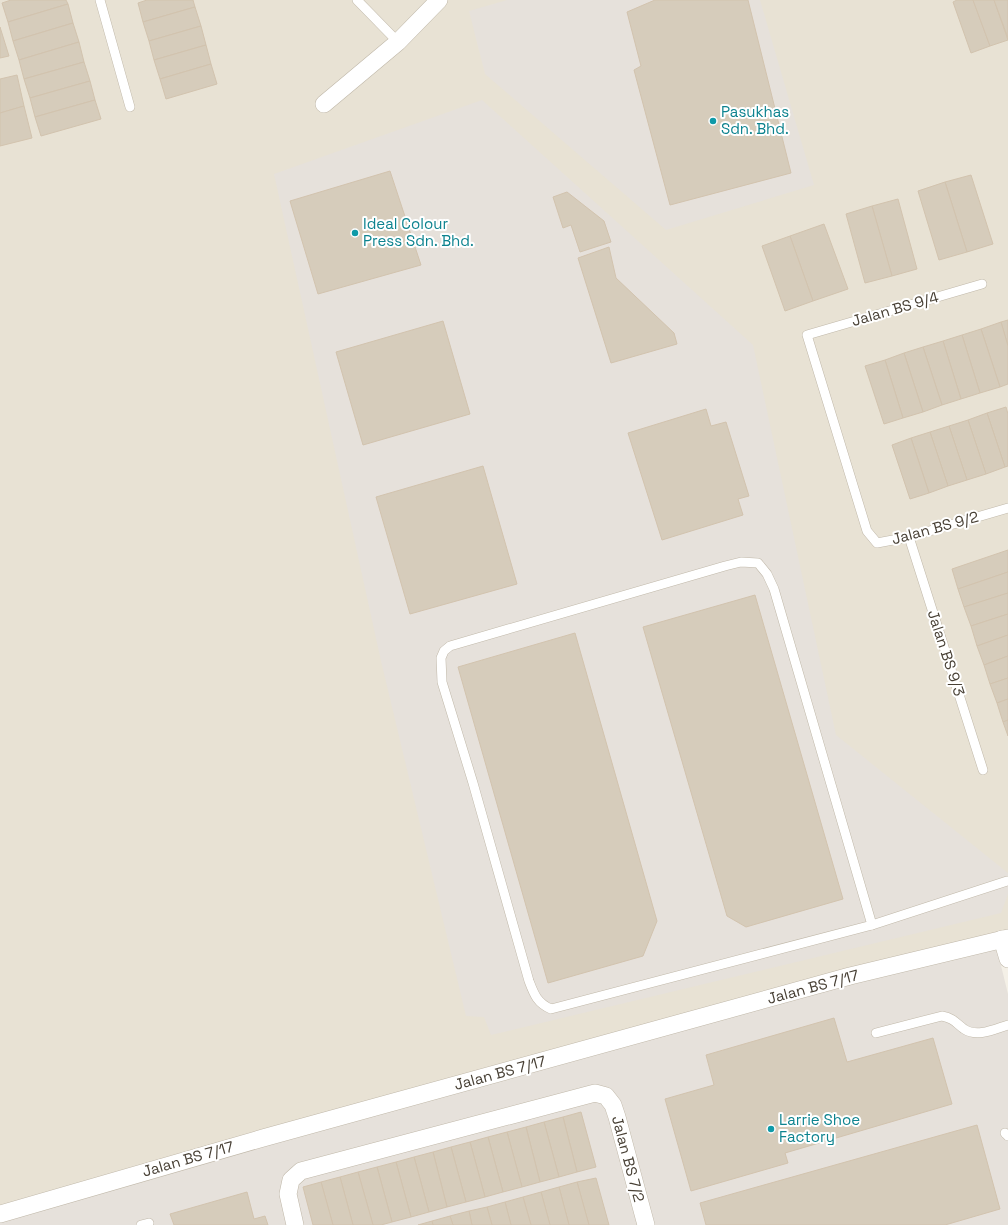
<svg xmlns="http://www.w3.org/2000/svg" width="1008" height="1225" viewBox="0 0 1008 1225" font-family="'Space Grotesk',sans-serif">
	<rect width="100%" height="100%" fill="#f4f0e7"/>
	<path fill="#e8e2d4" d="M0 0H1008V947L0 1225Z"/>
	<g fill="#e6e1db">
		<path d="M507 0H760L814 185 666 230 485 74 469 11Z"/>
		<path d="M482 100 753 345 836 735 1008 873V894L1001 913 491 1035 484 1017 466 1016 381 661 274 174Z"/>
		<path d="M997 949 1008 994V1225H0V1217L614 1042Z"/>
	</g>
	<g fill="#d6ccbb" stroke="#d2c3ae">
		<path d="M11 0H66L68 4 8 22 2 3Z"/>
		<path d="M147 0H193L195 7 143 22 138 3Z"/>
		<path d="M655 0H748L791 173 670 205 634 70 641 66 627 12Z"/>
		<path d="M957 0H973L990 46 971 53 953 2Z"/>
		<path d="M973 0H994L1008 40 990 46Z"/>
		<path d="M994 0H1008V38Z"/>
		<path d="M68 4 73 23 13 41 8 22Z"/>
		<path d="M195 7 201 26 149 41 143 22Z"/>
		<path d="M73 23 79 42 19 60 13 41Z"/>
		<path d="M201 26 206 45 154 60 149 41Z"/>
		<path d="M0 27 9 56 0 58Z"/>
		<path d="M79 42 84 62 24 79 19 60Z"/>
		<path d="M206 45 211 64 160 79 154 60Z"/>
		<path d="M84 62 90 81 30 98 24 79Z"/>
		<path d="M211 64 217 84 166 99 160 79Z"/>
		<path d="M17 75 24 106 0 113V79Z"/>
		<path d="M90 81 95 100 35 117 30 98Z"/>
		<path d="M95 100 101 119 41 136 35 117Z"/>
		<path d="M24 106 32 138 0 146V113Z"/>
		<path d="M390 171 421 265 318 294 290 201Z"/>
		<path d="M971 175 993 244 967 252 945 182Z"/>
		<path d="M945 182 967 252 939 260 918 191Z"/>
		<path d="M567 192 604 221 611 242 580 252 571 225 563 228 553 197Z"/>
		<path d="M898 199 917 269 892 276 872 206Z"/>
		<path d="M872 206 892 276 865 283 846 214Z"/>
		<path d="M824 224 848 289 813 301 790 236Z"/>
		<path d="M790 236 813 301 785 311 762 246Z"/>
		<path d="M609 247 616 278 674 333 677 344 611 363 578 258Z"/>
		<path d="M1008 320V346L1001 322Z"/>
		<path d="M443 321 470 414 363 445 336 352Z"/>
		<path d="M1001 322 1008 346V384L1000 387 981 329Z"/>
		<path d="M981 329 1000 387 980 393 962 335Z"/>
		<path d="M962 335 980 393 961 399 943 341Z"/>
		<path d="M943 341 961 399 942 405 923 347Z"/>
		<path d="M923 347 942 405 923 412 904 353Z"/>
		<path d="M904 353 923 412 903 418 885 360Z"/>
		<path d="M885 360 903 418 884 424 865 366Z"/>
		<path d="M1006 407 1008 414V466L1005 467 987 413Z"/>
		<path d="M706 409 711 426 726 422 749 496 738 499 743 515 662 540 628 433Z"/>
		<path d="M987 413 1005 467 986 474 968 420Z"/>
		<path d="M968 420 986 474 967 480 949 426Z"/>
		<path d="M949 426 967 480 948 486 930 432Z"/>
		<path d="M930 432 948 486 929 493 911 438Z"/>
		<path d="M911 438 929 493 910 499 892 445Z"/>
		<path d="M483 466 517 584 410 614 376 497Z"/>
		<path d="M1008 550V572L958 589 952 569Z"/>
		<path d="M1008 572V593L964 607 958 589Z"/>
		<path d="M1008 593V614L971 626 964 607Z"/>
		<path d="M755 595 843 899 746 927 727 916 643 627Z"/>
		<path d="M1008 614V635L977 646 971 626Z"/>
		<path d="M575 633 657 921 643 956 548 983 458 667Z"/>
		<path d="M1008 635V656L984 665 977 646Z"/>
		<path d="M1008 656V678L990 684 984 665Z"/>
		<path d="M1008 678V699L997 703 990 684Z"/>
		<path d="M1008 699V720L1003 722 997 703Z"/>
		<path d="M1008 720V736L1003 722Z"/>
		<path d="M834 1018 847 1062 933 1038 952 1104 785 1153 788 1163 691 1191 665 1099 714 1085 706 1055Z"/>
		<path d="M581 1112 596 1167 577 1172 563 1117Z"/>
		<path d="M563 1117 577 1172 559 1177 544 1122Z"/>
		<path d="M544 1122 559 1177 540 1182 526 1127Z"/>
		<path d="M977 1125 1000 1209 945 1225H706L700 1203Z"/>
		<path d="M526 1127 540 1182 522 1187 507 1132Z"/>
		<path d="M507 1132 522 1187 503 1192 488 1137Z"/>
		<path d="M488 1137 503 1192 485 1197 470 1142Z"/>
		<path d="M470 1142 485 1197 466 1202 451 1147Z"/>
		<path d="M451 1147 466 1202 447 1207 433 1152Z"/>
		<path d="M433 1152 447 1207 429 1212 414 1157Z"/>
		<path d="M414 1157 429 1212 411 1217 396 1162Z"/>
		<path d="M396 1162 411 1217 392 1222 377 1167Z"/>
		<path d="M377 1167 392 1222 381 1225H373L358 1172Z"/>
		<path d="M358 1172 373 1225H353L340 1177Z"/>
		<path d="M340 1177 353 1225H333L321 1182Z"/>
		<path d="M596 1178 609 1225H589L577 1182Z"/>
		<path d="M321 1182 333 1225H313L303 1187Z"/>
		<path d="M577 1182 589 1225H569L559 1187Z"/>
		<path d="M559 1187 569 1225H550L541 1192Z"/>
		<path d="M247 1192 254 1219 265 1216 268 1225H174L170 1214Z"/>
		<path d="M541 1192 550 1225H531L523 1197Z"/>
		<path d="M523 1197 531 1225H511L505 1202Z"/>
		<path d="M505 1202 511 1225H492L487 1207Z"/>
		<path d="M487 1207 492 1225H472L469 1211Z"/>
		<path d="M469 1211 472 1225H453L450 1216Z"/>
		<path d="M450 1216 453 1225H433L432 1221Z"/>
		<path d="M432 1221 433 1225H418Z"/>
	</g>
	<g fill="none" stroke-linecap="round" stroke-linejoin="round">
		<defs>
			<g id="lane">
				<path d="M100 0 130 107"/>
				<path d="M357 0 398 42"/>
				<path d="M982 284 807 335 867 531 877 543 909 537 1008 508"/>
				<path d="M909 537 983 770"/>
				<path d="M741 562 758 563 767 574 774 589 872 925 551 1009C537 1003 534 994 529 981L473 783 442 682 441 658 444 651 450 646 725 566Z"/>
				<path d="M872 925 1007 881"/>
				<path d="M876 1033 942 1016C953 1018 956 1023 964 1029 977 1038 995 1029 1008 1025"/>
				<path d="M1005 1133 1008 1136"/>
				<path d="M141 1225 149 1223"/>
			</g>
			<g id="street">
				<path d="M324 104 398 42 439 0"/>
				<path d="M1002 939 1008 959"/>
				<path d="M0 1214 263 1138 850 976 1008 938"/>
				<path d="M295 1225 288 1194 291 1180 301 1171 595 1093 606 1096 613 1105 617 1117 646 1225"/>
			</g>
		</defs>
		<use href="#lane" stroke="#c0b8a9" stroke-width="10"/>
		<use href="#street" stroke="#c0b8a9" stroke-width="18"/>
		<use href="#lane" stroke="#fff" stroke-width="9"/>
		<use href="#street" stroke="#fff" stroke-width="17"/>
	</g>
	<g fill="#0f9aa8" stroke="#fff" stroke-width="1.5">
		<circle cx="713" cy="121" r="4"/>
		<circle cx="355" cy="233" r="4"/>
		<circle cx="771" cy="1129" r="4"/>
	</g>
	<g text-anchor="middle" stroke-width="4" stroke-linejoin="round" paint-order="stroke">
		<g font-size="15" fill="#0d838f" stroke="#fff" text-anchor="start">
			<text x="721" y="117">Pasukhas<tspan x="721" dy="17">Sdn. Bhd.</tspan></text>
			<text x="363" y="229">Ideal Colour<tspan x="363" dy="17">Press Sdn. Bhd.</tspan></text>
			<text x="779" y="1125">Larrie Shoe<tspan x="779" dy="17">Factory</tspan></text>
		</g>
		<g font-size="15" fill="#484035" stroke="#fff">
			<text transform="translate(895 309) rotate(-16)" y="5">Jalan BS 9/4</text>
			<text transform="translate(935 528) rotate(-15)" y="5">Jalan BS 9/2</text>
			<text transform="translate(946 653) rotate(72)" y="5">Jalan BS 9/3</text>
			<text transform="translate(813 987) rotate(-15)" y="5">Jalan BS 7/17</text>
			<text transform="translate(500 1073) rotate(-15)" y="5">Jalan BS 7/17</text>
			<text transform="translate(188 1159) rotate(-16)" y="5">Jalan BS 7/17</text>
			<text transform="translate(628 1159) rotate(75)" y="5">Jalan BS 7/2</text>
		</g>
	</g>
</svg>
